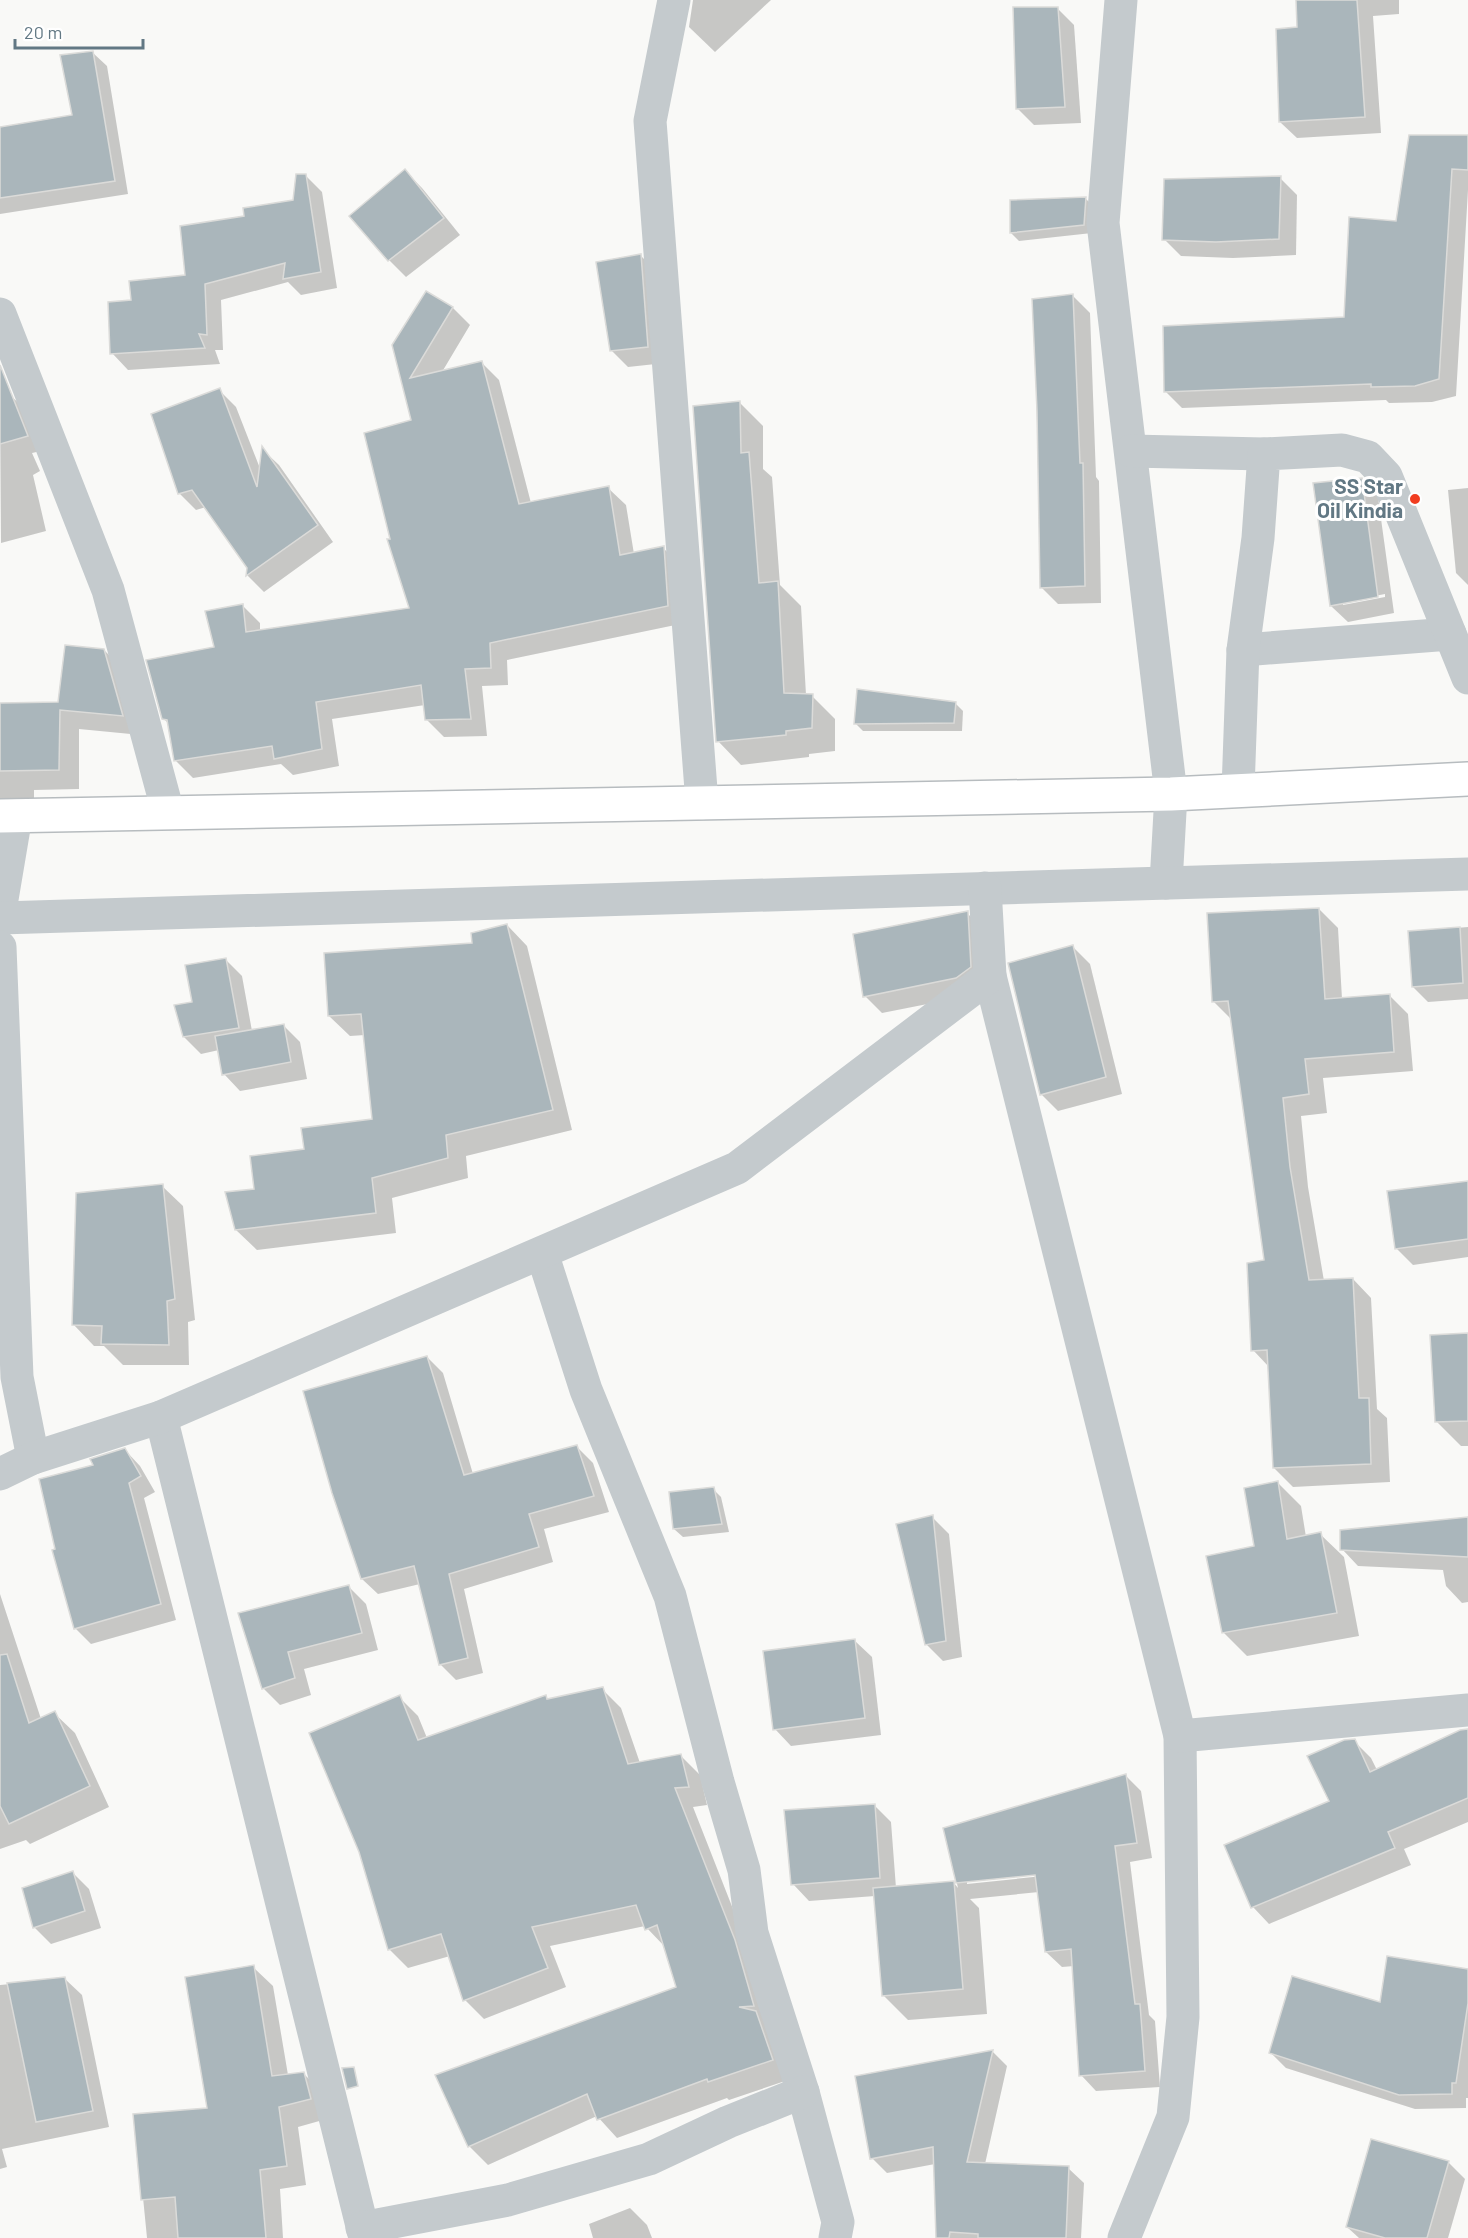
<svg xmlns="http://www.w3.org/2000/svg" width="1468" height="2238" viewBox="0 0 1468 2238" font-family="Barlow,sans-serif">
	<rect width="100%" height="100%" fill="#f9f9f7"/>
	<g fill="#0003" fill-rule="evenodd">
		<path d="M693 0H771L715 52 689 27Z"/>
		<path d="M1298 0H1399V14L1373 16 1381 133 1297 138 1280 122 1298 29Z"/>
		<path d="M1057 8 1074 25 1081 123 1034 125 1017 108Z"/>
		<path d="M93 53 107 66 128 194 0 214V168L74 117Z"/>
		<path d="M1468 151V190L1456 396 1432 402 1389 403 1386 400 1182 408 1165 391 1345 319 1397 222Z"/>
		<path d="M405 171 422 188 460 235 406 277 389 260Z"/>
		<path d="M306 176 322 192 337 288 301 295 288 282 221 300 223 350H215L220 364 128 370 112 353 132 301 187 276 246 218 294 202Z"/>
		<path d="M1280 178 1297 195 1296 255 1233 258 1181 256 1164 239Z"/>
		<path d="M1086 199 1094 207 1092 233 1019 241 1011 233Z"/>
		<path d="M641 256 658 273 665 363 628 367 611 350Z"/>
		<path d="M426 293 453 308 470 325 442 372 481 362 499 380 531 503 608 488 626 505 634 554 663 548 681 565 685 623 507 660 508 685 482 686 487 736 444 737 426 719 425 705 332 719 339 766 293 775 281 764 193 778 175 760 169 724 164 719 216 649 242 605 260 623V632L411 610 392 540 413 421 393 346Z"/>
		<path d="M1073 296 1090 313 1096 477 1099 481 1101 603 1058 604 1041 587 1034 300Z"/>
		<path d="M219 390 236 407 261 471 263 450 279 465 333 542 264 592 248 576 249 568 206 507 196 510 179 493Z"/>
		<path d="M0 395H10L25 409 41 451 32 453 40 471 33 475 46 531 1 543Z"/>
		<path d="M740 403 763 426V469L772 477 780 585 801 606 806 695 812 696 835 719V751L809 754V757L741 765 718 741Z"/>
		<path d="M1361 480 1378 497 1394 613 1348 622 1331 606ZM1385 594V597L1343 605V602Z"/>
		<path d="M1468 488V585L1456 573 1448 490Z"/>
		<path d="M104 650 124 670 141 735 79 729V789L34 790V801L0 800V705L59 704Z"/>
		<path d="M955 703 963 711 962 731H863L855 723Z"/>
		<path d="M1319 909 1338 928 1342 999 1389 995 1408 1014 1413 1071 1323 1078 1327 1113 1301 1116 1308 1187 1324 1281 1353 1279 1371 1298 1377 1409 1387 1418 1390 1482 1293 1487 1274 1468 1269 1367 1253 1350 1266 1261 1232 1020 1213 1001Z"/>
		<path d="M967 913 984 930 973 995 882 1013 865 996Z"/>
		<path d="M507 925 527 946 572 1130 466 1156 468 1178 392 1198 396 1233 257 1250 236 1230 256 1191 306 1150 374 1120 365 1035 350 1036 329 1016 473 944Z"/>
		<path d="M1468 927V999L1428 1002 1413 987 1409 932Z"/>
		<path d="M1073 947 1090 964 1122 1094 1058 1111 1042 1095 1010 964Z"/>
		<path d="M226 960 242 976 252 1031 283 1025 300 1042 307 1079 240 1091 224 1074 219 1050 201 1054 184 1037 194 1003Z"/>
		<path d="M1468 1182V1257L1413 1265 1396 1248Z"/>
		<path d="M162 1186 183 1206 195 1320 188 1322 189 1365H123L104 1346H94L74 1325Z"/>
		<path d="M1468 1335V1446H1461L1436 1421Z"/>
		<path d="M427 1357 443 1373 473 1474 577 1447 593 1463 609 1512 544 1529 553 1562 464 1589 483 1673 456 1680 440 1664 420 1584 378 1594 362 1579Z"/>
		<path d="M125 1450 140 1466 155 1492 144 1498 176 1620 91 1644 75 1628 57 1550 95 1466Z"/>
		<path d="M1277 1482 1301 1506 1306 1537 1320 1534 1344 1557 1359 1636 1247 1656 1223 1632 1256 1547Z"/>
		<path d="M713 1489 721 1497 729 1532 683 1537 674 1529Z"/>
		<path d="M932 1517 949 1534 962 1657 943 1661 926 1644Z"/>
		<path d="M1468 1518V1602L1462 1603 1446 1586 1443 1570 1358 1566 1342 1549Z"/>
		<path d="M349 1587 366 1604 378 1650 304 1669 311 1695 280 1705 263 1688 240 1614Z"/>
		<path d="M0 1594 41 1719 54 1713 75 1733 109 1807 30 1844 26 1840 0 1849Z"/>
		<path d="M855 1641 872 1657 881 1735 791 1746 775 1729Z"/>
		<path d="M602 1689 621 1708 640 1763 681 1756 700 1775 707 1805 693 1807 753 1960 791 2079 729 2100 727 2098 617 2138 597 2116 488 2165 469 2146 678 1988 666 1948 645 1926 550 1946 566 1987 484 2019 465 2000 450 1956 408 1968 389 1949 399 1697 418 1716 427 1738 545 1697 549 1701Z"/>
		<path d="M1468 1736V1822L1404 1849 1411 1865 1269 1924 1253 1907 1331 1801 1354 1741 1371 1758 1377 1770Z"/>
		<path d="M1126 1776 1141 1791 1152 1858 1130 1862 1149 2015 1155 2021 1160 2087 1096 2091 1081 2075 1074 1966 1062 1967 1046 1952 1039 1892 970 1899 979 1908 987 2014 908 2020 883 1995 875 1896 809 1901 793 1884 874 1805 891 1822 896 1888 954 1883 958 1888 945 1829ZM1043 1873V1876L967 1884V1881Z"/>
		<path d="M72 1872 89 1889 101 1928 51 1944 34 1927Z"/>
		<path d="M253 1967 273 1986 288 2075 304 2074 324 2094 330 2118 298 2127 306 2185 280 2189 283 2238H147L135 2116 209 2109Z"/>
		<path d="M1468 1971V2098H1466V2108L1415 2109 1286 2068 1271 2053 1381 2004Z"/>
		<path d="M65 1979 82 1995 109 2127 2 2149 7 2167 0 2169V1985Z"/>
		<path d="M992 2051 1007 2066 985 2164 1068 2168 1084 2183 1081 2238H938L935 2164 887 2173 872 2158Z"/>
		<path d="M1448 2162 1465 2179 1448 2238H1359L1347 2227Z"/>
		<path d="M630 2208 647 2225 652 2238H593L589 2224Z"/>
	</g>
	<g fill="#aab6bb" stroke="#dbdbd9" stroke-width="1.5">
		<path d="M1296 0H1357L1365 117 1279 122 1276 29 1297 27Z"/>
		<path d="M1013 7H1058L1065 107 1016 109Z"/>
		<path d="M93 51 115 181 0 198V127L72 115 60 55Z"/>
		<path d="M1409 135H1468V170L1452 169 1439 379 1415 386 1371 387V384L1164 392 1163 326 1344 317 1349 217 1396 221Z"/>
		<path d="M405 169 444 218 388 261 349 216Z"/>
		<path d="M296 174H306L321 272 283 279 285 263 205 284 207 335 199 334 205 348 110 354 108 302 131 300 129 281 185 275 180 226 244 216 243 208 293 200Z"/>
		<path d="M1281 176 1279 239 1216 242 1162 240 1164 179Z"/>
		<path d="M1086 197 1084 225 1010 233V200Z"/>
		<path d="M641 254 648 347 610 351 596 262Z"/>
		<path d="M426 291 453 307 410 378 482 361 519 504 609 486 620 555 664 546 668 606 490 643 491 668 465 669 471 719 425 720 421 685 316 702 322 749 274 759 272 746 174 761 167 720 162 719 146 660 214 647 205 611 243 604 246 632 409 608 387 539H390L364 433 411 420 392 345Z"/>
		<path d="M1073 294 1080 463H1083L1085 586 1040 588 1037 411 1032 299Z"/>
		<path d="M0 365 28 436 0 444Z"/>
		<path d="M220 388 257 487 262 446 318 525 246 576 247 568 192 490 178 494 151 414Z"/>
		<path d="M740 401 741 453 749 452 759 583 778 581 784 693 813 694 812 728 786 731V735L716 742 693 406Z"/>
		<path d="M1362 478 1378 597 1330 606 1313 483Z"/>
		<path d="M65 645 104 649 123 716 60 710 59 770 0 771V703L58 702Z"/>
		<path d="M857 689 956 702 954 723 854 724Z"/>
		<path d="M1319 908 1325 999 1390 994 1394 1052 1305 1059 1309 1094 1283 1098 1290 1167 1309 1280 1353 1278 1359 1398H1369L1371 1464 1273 1468 1267 1350 1251 1351 1247 1263 1264 1260 1228 1001 1212 1002 1207 913Z"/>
		<path d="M968 911 971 967 956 978 863 997 853 934Z"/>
		<path d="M507 924 553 1110 446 1135 448 1158 372 1178 376 1213 235 1230 225 1192 254 1189 250 1156 304 1149 301 1128 372 1119 361 1014 328 1016 324 953 472 943 471 933Z"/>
		<path d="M1460 927 1463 983 1412 987 1408 931Z"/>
		<path d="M1073 945 1106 1077 1040 1095 1008 963Z"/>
		<path d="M226 958 239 1028 183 1037 174 1005 192 1002 185 965Z"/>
		<path d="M284 1024 291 1062 222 1075 215 1036Z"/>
		<path d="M1468 1181V1239L1395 1249 1387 1191Z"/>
		<path d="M163 1184 175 1299 167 1301 169 1345 101 1344 102 1326 72 1325 76 1193Z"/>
		<path d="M1468 1333V1421L1435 1422 1430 1335Z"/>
		<path d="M427 1356 464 1475 577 1445 594 1496 529 1514 539 1547 449 1574 468 1658 439 1665 414 1566 361 1579 332 1493 303 1391Z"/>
		<path d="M125 1448 141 1476 129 1483 161 1604 74 1629 52 1550 55 1549 39 1479 93 1465 90 1459Z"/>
		<path d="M1278 1481 1287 1539 1321 1532 1337 1613 1222 1633 1206 1556 1254 1546 1244 1488Z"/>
		<path d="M714 1487 722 1524 673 1529 669 1492Z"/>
		<path d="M933 1515 946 1641 925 1645 896 1524Z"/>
		<path d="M1468 1517V1557L1340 1550V1530Z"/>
		<path d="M349 1585 362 1633 288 1652 295 1678 262 1689 238 1613Z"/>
		<path d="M855 1639 865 1718 773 1730 763 1651Z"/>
		<path d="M7 1654 29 1723 55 1711 90 1786 9 1824 0 1806V1655Z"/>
		<path d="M603 1687 628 1764 681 1754 689 1787 675 1788 735 1940 754 2006 739 2007 756 2011 773 2060 708 2082 707 2079 597 2120 587 2094 468 2147 435 2075 676 1987 657 1925 645 1930 636 1905 532 1927 548 1968 463 2001 441 1934 388 1950 359 1852 309 1733 400 1695 418 1740 546 1695 547 1699Z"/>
		<path d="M1468 1729V1798L1388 1832 1395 1848 1251 1908 1224 1845 1329 1801 1307 1756 1344 1740 1355 1739 1370 1772 1460 1730Z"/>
		<path d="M1126 1774 1137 1843 1115 1846 1135 2004H1140L1145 2071 1079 2076 1071 1949 1045 1952 1035 1875 956 1883 943 1828Z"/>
		<path d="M875 1804 880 1878 791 1885 784 1810Z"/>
		<path d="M73 1871 85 1911 33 1928 22 1888Z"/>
		<path d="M954 1881 963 1989 882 1996 873 1888Z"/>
		<path d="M1387 1956 1468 1969V2003L1456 2083H1452V2094L1399 2095 1269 2053 1292 1976 1380 2002Z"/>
		<path d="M254 1965 272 2076 304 2072 311 2099 279 2107 287 2166 260 2170 266 2238H178L175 2197 141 2200 133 2114 207 2108 185 1977Z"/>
		<path d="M65 1977 93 2111 36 2122 7 1983Z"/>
		<path d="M993 2050 967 2162 1069 2166 1066 2238H978V2234L950 2232 949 2238H936L933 2147 870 2159 855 2076Z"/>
		<path d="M354 2067 358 2086 347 2089 342 2068Z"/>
		<path d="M1371 2139 1449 2161 1427 2238H1385L1346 2227Z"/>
	</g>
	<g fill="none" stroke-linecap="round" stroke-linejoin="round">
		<defs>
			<path id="highway" d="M0 816 1171 794 1468 779"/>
		</defs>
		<use href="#highway" stroke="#b7bcbf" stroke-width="36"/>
		<g stroke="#c4cacd" stroke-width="33">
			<path d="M674 0 650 121 702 803"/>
			<path d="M1121 0 1103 223 1171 794 1166 883"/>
			<path d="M0 314 108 590 168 812"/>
			<path d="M1131 451 1264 454"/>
			<path d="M1243 650 1450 634"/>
			<path d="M1238 790 1243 650 1258 538 1264 454 1342 450 1368 457 1386 476 1468 678"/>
			<path d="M0 911 16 816"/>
			<path d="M0 918 1468 874"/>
			<path d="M0 947 17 1377 33 1458"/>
			<path d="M990 976 1180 1736 1183 2017 1173 2117 1124 2238"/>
			<path d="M542 1253 586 1390 670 1596 718 1782 744 1870 752 1933 803 2092 838 2222 835 2238"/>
			<path d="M161 1417 365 2238"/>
			<path d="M0 1474 33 1458 161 1417 737 1168 990 976 985 888"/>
			<path d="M1180 1736 1468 1710"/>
			<path d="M362 2228 508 2200 649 2159 728 2122 803 2092"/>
		</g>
		<use href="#highway" stroke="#fff" stroke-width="33"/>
	</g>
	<circle fill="#f13d20" stroke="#fff" stroke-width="2" cx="1415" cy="499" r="6"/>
	<g text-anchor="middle" stroke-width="6" stroke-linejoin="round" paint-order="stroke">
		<g font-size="21" font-weight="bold" fill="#627884" stroke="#fff" text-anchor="end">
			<text x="1403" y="494">SS Star<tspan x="1403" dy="24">Oil Kindia</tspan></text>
		</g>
	</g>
	<path d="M15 39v9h128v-9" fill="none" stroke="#627884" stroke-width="3"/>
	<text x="24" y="39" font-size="18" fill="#627884" stroke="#ffffff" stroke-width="4.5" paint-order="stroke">20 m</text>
</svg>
